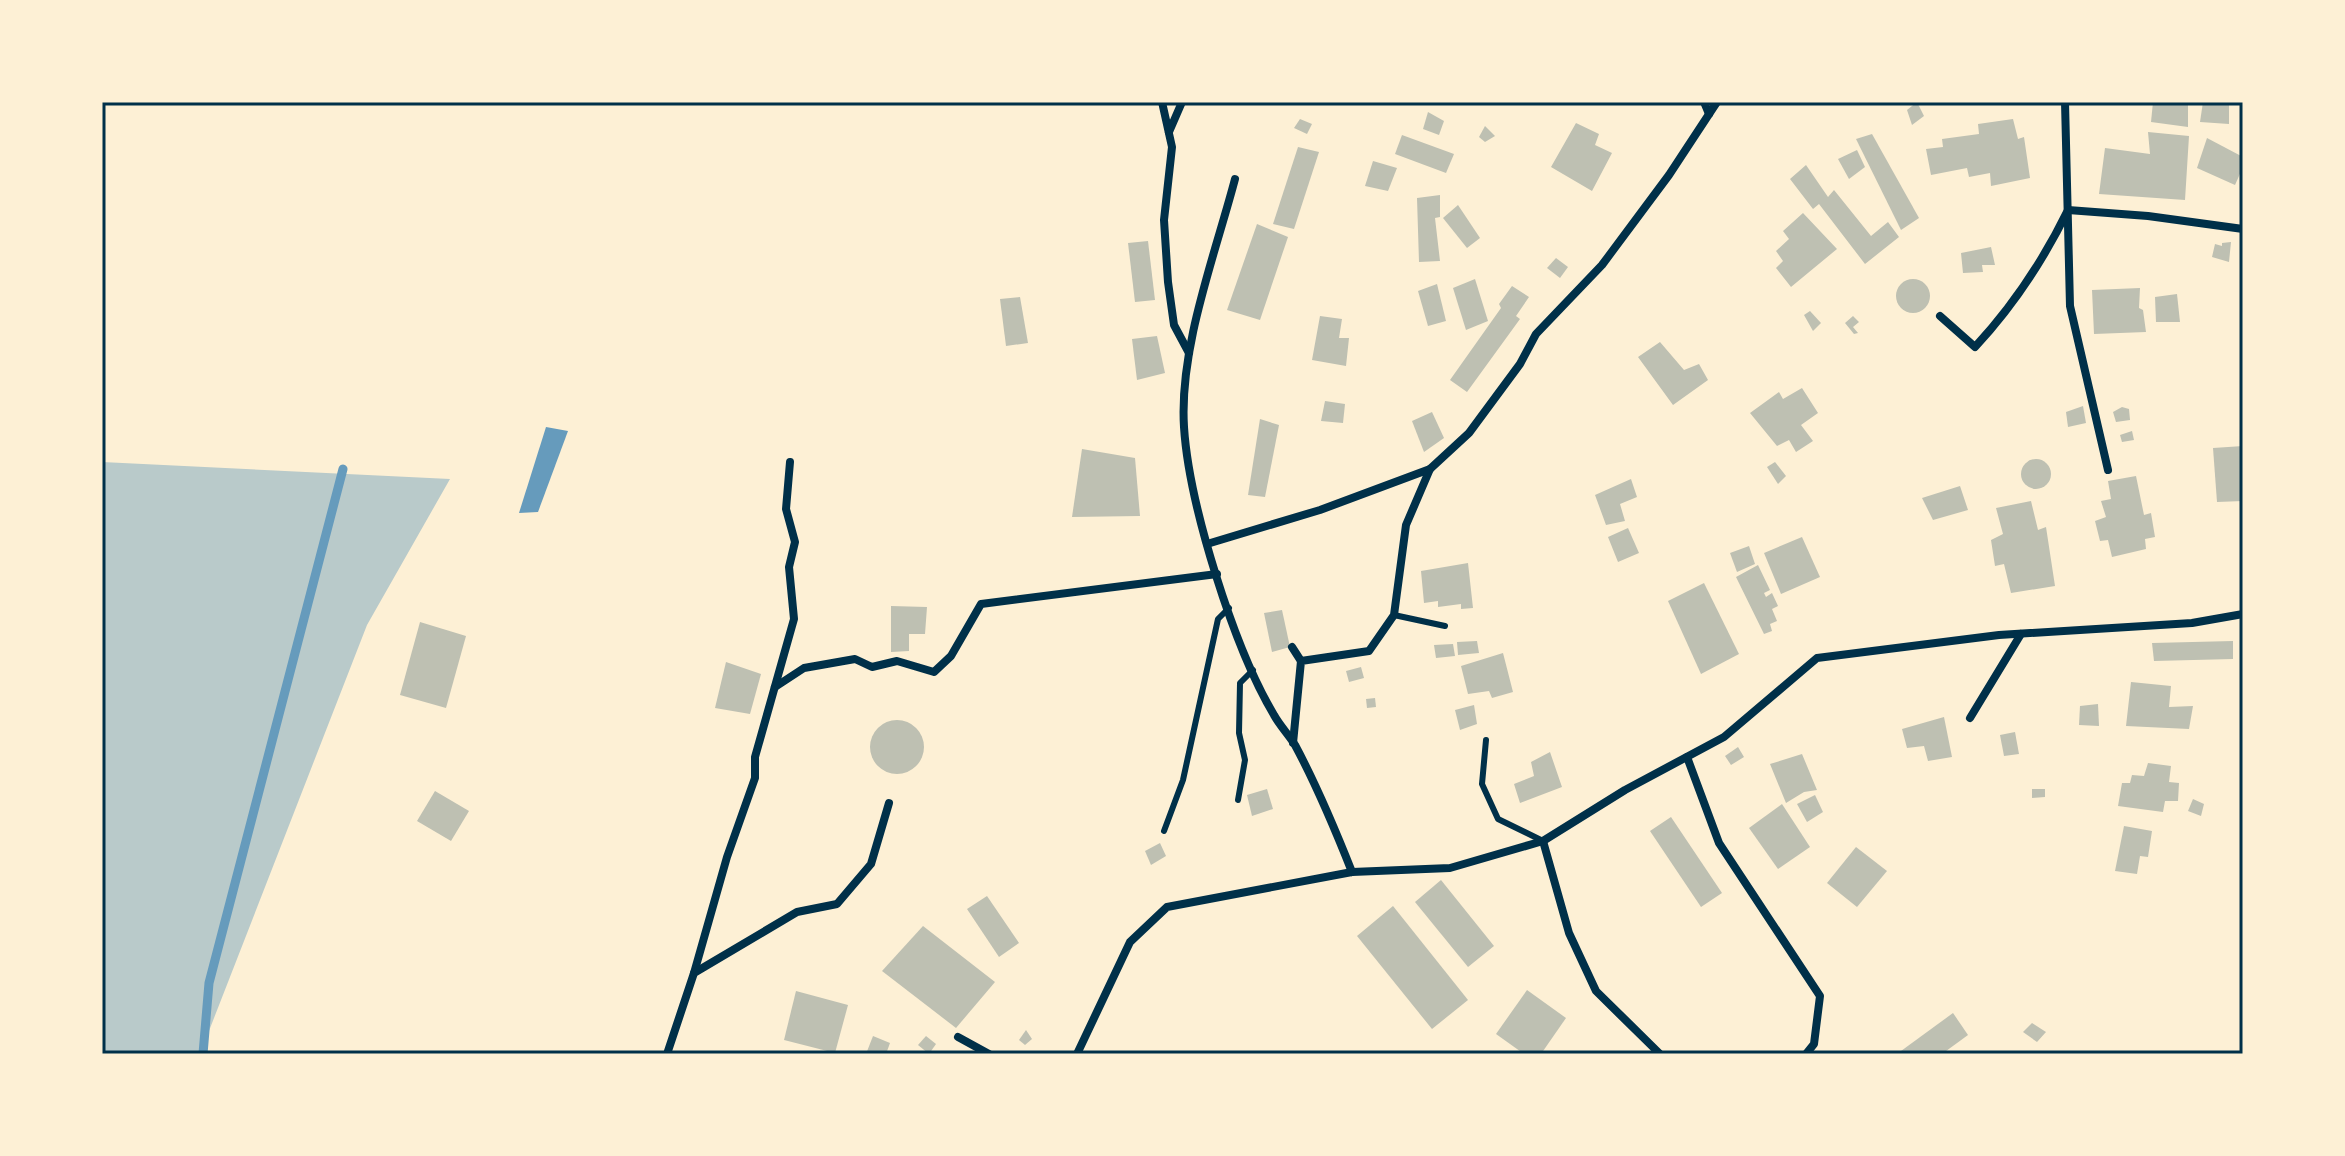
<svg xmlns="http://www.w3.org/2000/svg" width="2345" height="1156" viewBox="0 0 2345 1156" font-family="Rubik,sans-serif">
	<rect width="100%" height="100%" fill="#fdf0d5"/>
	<path fill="#b9caca" d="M102 462 450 479 367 625 200 1054H102Z"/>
	<path fill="#669bbc" d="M546 427 568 431 538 512 519 513Z"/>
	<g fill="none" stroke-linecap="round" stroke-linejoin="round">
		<path stroke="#669bbc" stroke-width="9" d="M203 1054 209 983 343 469"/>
	</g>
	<g fill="#bec0b2">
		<path d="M1917 102 1924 116 1912 125 1907 110Z"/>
		<path d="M2153 102H2188V127L2151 122Z"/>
		<path d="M2203 102H2229V124L2200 122Z"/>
		<path d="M1428 112 1444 121 1439 135 1423 129Z"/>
		<path d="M1300 119 1312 124 1307 134 1294 128Z"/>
		<path d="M2013 119 2018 139 2024 137 2030 178 1991 186 1990 173 1969 177 1967 168 1931 175 1926 149 1943 147 1942 139 1979 134 1978 124Z"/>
		<path d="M1576 123 1599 134 1595 145 1612 153 1592 191 1551 167Z"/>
		<path d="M1485 126 1495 136 1485 142 1479 137Z"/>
		<path d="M2148 132 2189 136 2185 200 2099 194 2105 148 2150 154Z"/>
		<path d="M1872 134 1919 218 1901 230 1856 139Z"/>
		<path d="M1402 135 1454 154 1446 173 1395 154Z"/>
		<path d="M2207 138 2243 157V167L2235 185 2197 168Z"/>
		<path d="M1298 147 1319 152 1294 229 1273 224Z"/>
		<path d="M1857 150 1865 167 1849 179 1838 159Z"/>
		<path d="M1373 161 1397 168 1388 191 1365 186Z"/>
		<path d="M1806 165 1828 197 1834 190 1871 236 1888 222 1899 237 1865 264 1819 204 1813 209 1790 179Z"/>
		<path d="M1440 195V217L1435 218 1440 261 1419 262 1417 198Z"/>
		<path d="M1458 205 1480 238 1467 248 1443 218Z"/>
		<path d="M1803 213 1837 249 1791 287 1776 268 1783 261 1776 251 1789 239 1783 231Z"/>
		<path d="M1257 224 1288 237 1260 320 1227 310Z"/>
		<path d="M1148 241 1155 300 1135 302 1128 243Z"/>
		<path d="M2231 242 2229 262 2212 257 2215 244 2222 246V243Z"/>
		<path d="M1991 247 1995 265H1982L1983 272 1963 273 1961 253Z"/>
		<path d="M1556 258 1568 267 1560 278 1547 268Z"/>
		<circle cx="1913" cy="296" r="17"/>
		<path d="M1475 279 1488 321 1466 330 1453 288Z"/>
		<path d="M1437 284 1446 321 1428 326 1418 291Z"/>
		<path d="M1512 286 1529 297 1516 316 1520 319 1467 392 1450 380 1501 308 1499 304Z"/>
		<path d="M2140 288 2139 308 2143 310 2146 332 2094 334 2092 290Z"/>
		<path d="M2177 294 2180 322H2156L2155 297Z"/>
		<path d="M1020 297 1028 343 1006 346 1000 299Z"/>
		<path d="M1810 311 1821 323 1813 331 1804 315Z"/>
		<path d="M1320 316 1342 319 1339 338H1349L1346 366 1312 360Z"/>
		<path d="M1853 316 1859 322 1853 327 1858 333 1854 334 1845 323Z"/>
		<path d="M1157 336 1165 373 1137 380 1132 339Z"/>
		<path d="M1660 342 1684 370 1699 364 1708 380 1673 405 1638 357Z"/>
		<path d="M1802 388 1818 413 1801 425 1813 441 1796 452 1789 440 1777 446 1750 413 1779 392 1783 399Z"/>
		<path d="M1325 401 1345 404 1343 423 1321 421Z"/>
		<path d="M2083 406 2086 423 2068 427 2066 412Z"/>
		<path d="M2122 407 2129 409 2130 420 2116 422 2113 412Z"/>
		<path d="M1432 412 1444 438 1424 452 1412 421Z"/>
		<path d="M1260 419 1279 425 1265 497 1248 495Z"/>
		<path d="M2132 431 2134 440 2122 442 2120 435Z"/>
		<path d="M2243 446V501L2217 502 2213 448Z"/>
		<path d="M1082 449 1135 458 1140 516 1072 517Z"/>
		<circle cx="2036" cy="474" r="15"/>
		<path d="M1775 462 1786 476 1778 484 1767 467Z"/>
		<path d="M2136 476 2144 515 2151 513 2155 537 2145 539 2146 549 2112 557 2108 540 2100 541 2095 521 2106 517 2101 501 2111 499 2108 481Z"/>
		<path d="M1631 479 1637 497 1620 504 1625 521 1606 525 1595 495Z"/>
		<path d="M1960 486 1968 510 1933 520 1922 498Z"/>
		<path d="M2031 501 2038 530 2046 527 2055 586 2011 593 2004 564 1995 566 1991 540 2003 534 1996 508Z"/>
		<path d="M1628 528 1639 553 1618 562 1608 537Z"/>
		<path d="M1802 537 1820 577 1781 594 1764 553Z"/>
		<path d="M1749 546 1755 564 1737 572 1730 553Z"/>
		<path d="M1468 563 1473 608 1461 609V604L1438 607V601L1424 603 1421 571Z"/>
		<path d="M1758 565 1770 590 1764 593 1766 597 1772 593 1778 606 1772 609 1777 621 1770 624 1772 631 1764 634 1736 577Z"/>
		<path d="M1704 583 1739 654 1701 674 1668 601Z"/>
		<path d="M891 606 927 607 925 634H909V651L891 652Z"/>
		<path d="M1282 610 1290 647 1272 652 1264 613Z"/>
		<path d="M420 622 466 636 446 708 400 695Z"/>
		<path d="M1477 641 1479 653 1458 655 1457 642Z"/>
		<path d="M2233 641V659L2154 661 2152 643Z"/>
		<path d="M1453 644 1455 656 1436 658 1434 645Z"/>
		<path d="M1503 653 1513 692 1492 698 1489 691 1468 694 1461 666Z"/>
		<path d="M726 662 761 674 750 714 715 708Z"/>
		<path d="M1361 667 1364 678 1349 682 1346 671Z"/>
		<path d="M2131 682 2171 686 2169 707 2193 706 2189 729 2126 726Z"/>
		<path d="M1375 698 1376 707 1367 708 1366 699Z"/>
		<path d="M2098 704 2099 726 2079 725 2080 706Z"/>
		<path d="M1474 705 1477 724 1460 730 1455 710Z"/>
		<path d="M1944 717 1952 757 1928 761 1924 746 1907 748 1902 729Z"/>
		<circle cx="897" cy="747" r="27"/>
		<path d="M2015 732 2019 754 2004 756 2000 735Z"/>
		<path d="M1738 747 1744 757 1731 765 1725 756Z"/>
		<path d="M1550 752 1562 787 1520 803 1514 784 1534 776 1531 762Z"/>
		<path d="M1802 754 1817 790 1804 792 1786 803 1770 764Z"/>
		<path d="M2148 763 2171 766 2169 782 2179 783 2178 801H2165L2163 812 2118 806 2122 783H2130L2132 775 2144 776Z"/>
		<path d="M1267 789 1273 809 1252 816 1247 795Z"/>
		<path d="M2032 789H2045V797L2032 798Z"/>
		<path d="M435 791 469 811 451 841 417 821Z"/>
		<path d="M1815 795 1823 812 1807 822 1797 804Z"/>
		<path d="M2193 799 2204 804 2201 816 2188 811Z"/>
		<path d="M1782 804 1810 847 1778 869 1749 828Z"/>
		<path d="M1671 817 1722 893 1701 907 1650 831Z"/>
		<path d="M2124 826 2152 831 2148 857 2140 856 2137 874 2115 871Z"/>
		<path d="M1160 843 1166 856 1151 865 1145 851Z"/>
		<path d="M1856 847 1887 871 1857 907 1827 883Z"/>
		<path d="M1441 880 1494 946 1468 967 1415 902Z"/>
		<path d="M987 896 1019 943 999 957 967 909Z"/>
		<path d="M1393 906 1468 1000 1432 1029 1357 936Z"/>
		<path d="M923 926 995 982 956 1028 882 971Z"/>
		<path d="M1527 990 1566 1018 1541 1054H1524L1496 1034Z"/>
		<path d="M796 991 848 1005 835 1053 784 1040Z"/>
		<path d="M1953 1013 1968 1035 1942 1054H1903L1901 1051Z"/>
		<path d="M2032 1023 2046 1032 2037 1042 2023 1032Z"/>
		<path d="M1026 1030 1032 1039 1025 1045 1019 1040Z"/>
		<path d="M873 1036 890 1043 886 1054H866Z"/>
		<path d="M926 1036 936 1044 929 1054 918 1045Z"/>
	</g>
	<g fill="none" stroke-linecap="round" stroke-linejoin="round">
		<g stroke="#003049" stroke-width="6">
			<path d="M1394 615 1445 626"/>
			<path d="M1486 740 1482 784 1498 819 1543 841"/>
			<path d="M1238 800 1245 760 1239 733 1240 683 1253 670"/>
			<path d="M1164 831 1183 780 1218 619 1229 608"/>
		</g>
		<g stroke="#003049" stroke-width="8">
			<path d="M1162 102 1172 147 1164 220 1168 282 1174 325 1189 353"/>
			<path d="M1704 102 1709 114"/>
			<path d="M2065 102 2070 306 2108 470"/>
			<path d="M1169 132 1182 102"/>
			<path d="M1235 179C1215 255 1179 348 1184 427 1189 505 1234 648 1274 715 1280 726 1289 735 1295 745 1317 786 1335 829 1352 872"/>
			<path d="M1940 316 1975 347C2015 304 2043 261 2068 210L2148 216 2243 229"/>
			<path d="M1207 544 1320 510 1430 469 1469 433 1520 364 1536 334 1602 265 1669 175 1717 102"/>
			<path d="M1292 647 1301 661"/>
			<path d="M775 687 804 668 855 659 872 667 897 661 934 672 951 656 981 604 1217 574"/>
			<path d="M1970 718 2021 634"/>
			<path d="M1293 743 1301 661 1369 651 1394 615 1406 525 1430 469"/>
			<path d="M1687 757 1719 843 1820 996 1814 1044 1806 1054"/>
			<path d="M1543 841 1569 933 1596 991 1660 1054"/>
			<path d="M694 973 727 857 755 778V757L794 619 789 567 795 542 786 509 790 462"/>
			<path d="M958 1037 989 1054"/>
			<path d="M667 1054 694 973 797 912 837 904 871 864 889 803"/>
			<path d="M1077 1054 1130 942 1167 907 1352 872 1450 868 1543 841 1625 790 1724 737 1817 658 1999 635 2192 623 2243 614"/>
		</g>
	</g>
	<rect width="2345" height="1156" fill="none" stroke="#fdf0d5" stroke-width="208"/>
	<rect x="104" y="104" width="2137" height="948" fill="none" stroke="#003049" stroke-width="3"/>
</svg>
